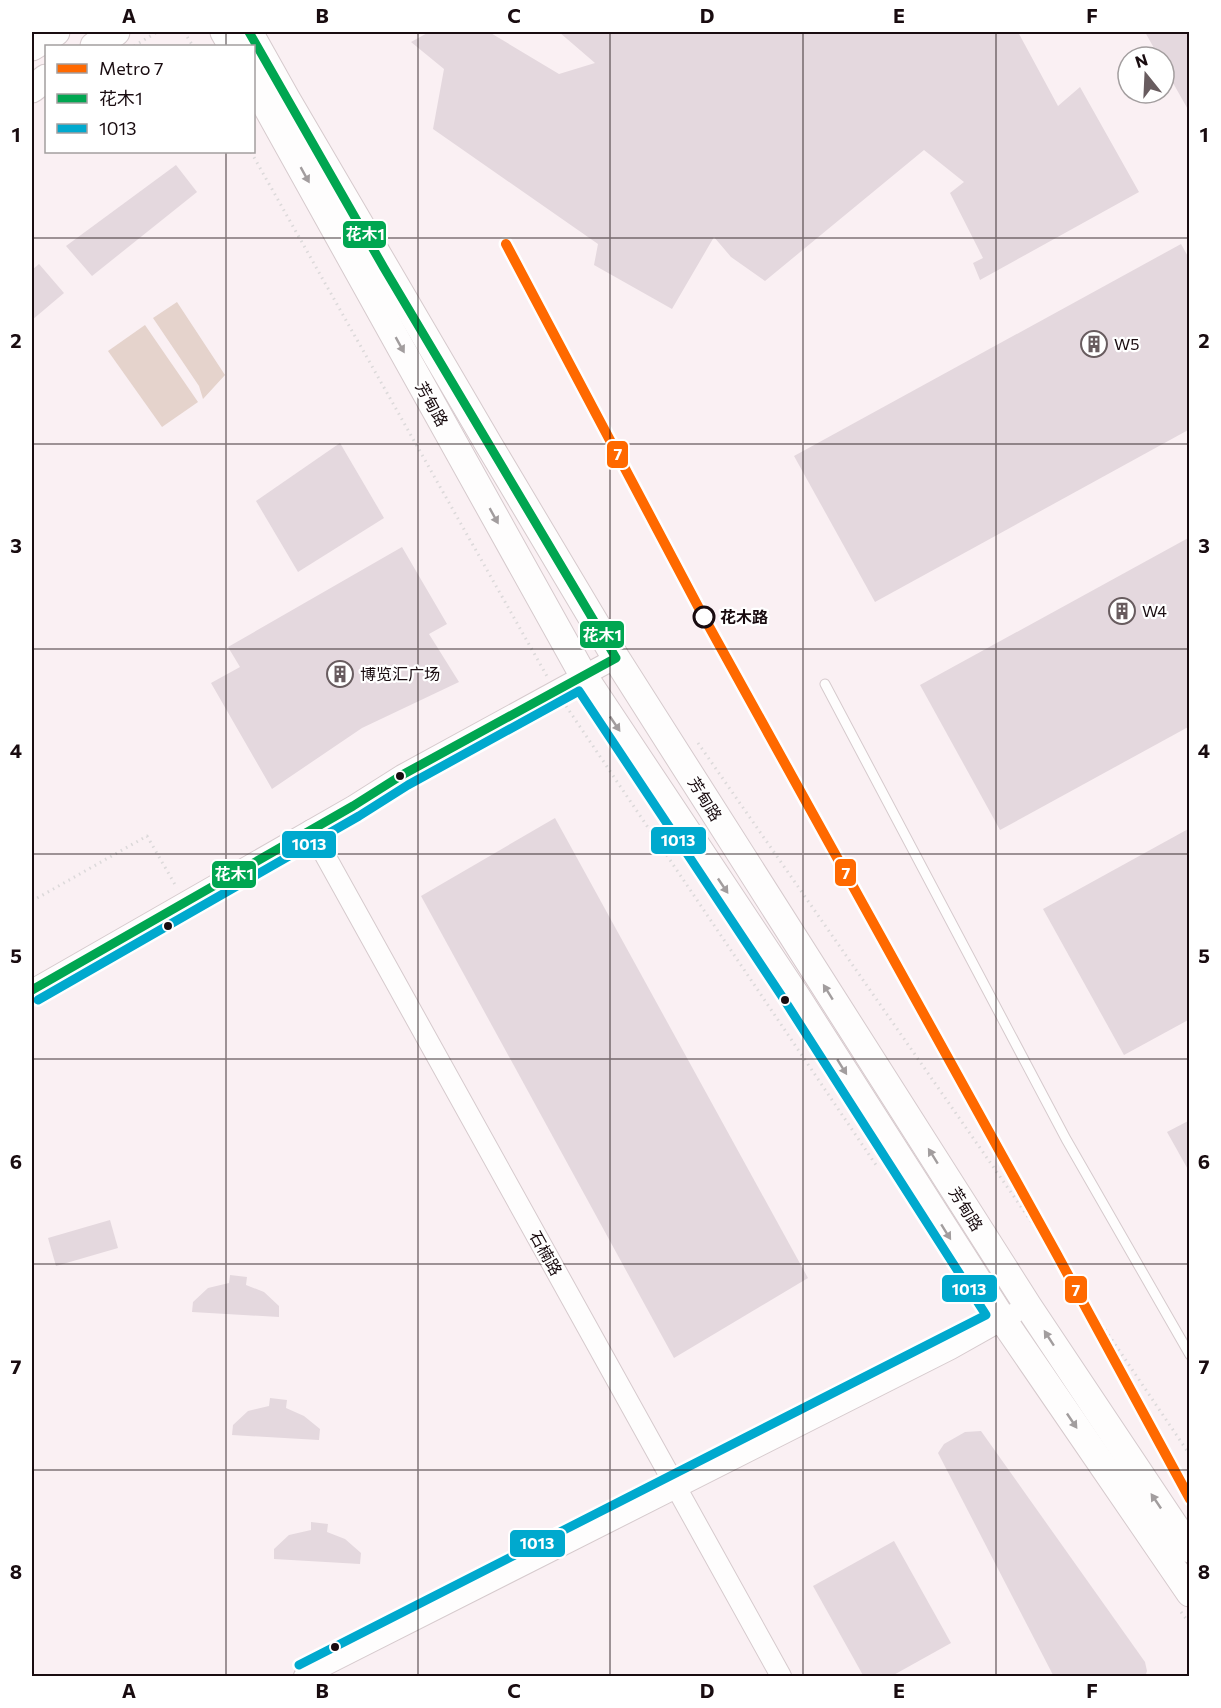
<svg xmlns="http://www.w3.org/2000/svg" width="1221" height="1708" viewBox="0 0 1221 1708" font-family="Commissioner,'Noto Sans SC',sans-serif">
	<rect width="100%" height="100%" fill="#faf0f3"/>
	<g fill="#e5d3cc">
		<path d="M177 302 225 375 203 399 199 386 153 318Z"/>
		<path d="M145 325 198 402 162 427 108 351Z"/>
	</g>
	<g fill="#e4d8de">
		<path d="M429 32H489L559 74 595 63 559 32H1018L1058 106 1080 87 1139 192 980 280 973 263 983 258 950 193 964 182 924 150 765 281 731 257 714 237 672 309 594 265 598 244 433 129 444 69 411 42Z"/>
		<path d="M1145 32H1190V113L1164 67V57H1159Z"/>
		<path d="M176 165 197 192 92 276 66 246Z"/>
		<path d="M1181 244 1190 260V429L875 602 794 456Z"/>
		<path d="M39 264 64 293 32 320V270Z"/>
		<path d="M340 443 384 518 298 572 256 501Z"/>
		<path d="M1190 537V726L1000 830 920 685Z"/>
		<path d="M402 547 447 624 429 634 459 682 362 728 272 789 211 683 240 667 228 647Z"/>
		<path d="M555 818 808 1278 674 1358 421 896Z"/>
		<path d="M1190 828V1019L1124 1055 1043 909Z"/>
		<path d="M1190 1120V1173L1167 1132Z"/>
		<path d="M110 1220 118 1248 56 1266 48 1238Z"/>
		<path d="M230 1275 247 1277 246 1285 264 1292 279 1306V1317L192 1312 193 1302 208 1288 229 1283Z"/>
		<path d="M270 1398 287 1400 286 1408 304 1416 320 1429 319 1440 232 1435 233 1425 248 1411 269 1406Z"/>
		<path d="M981 1431 1145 1662 1147 1671 1145 1677 1053 1675 938 1453 944 1444 965 1432Z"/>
		<path d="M311 1522 328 1524 327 1532 345 1539 361 1553 360 1564 274 1559V1549L289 1535 311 1530Z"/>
		<path d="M894 1541 951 1643 890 1677H864L813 1586Z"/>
	</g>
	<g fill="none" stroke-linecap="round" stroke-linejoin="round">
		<defs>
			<path id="lane" d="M825 684 1066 1139 1190 1355"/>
			<g id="street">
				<path d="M311 830 781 1676"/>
				<path d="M32 990 353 806 402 775 616 658"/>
				<path d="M304 1676 951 1349 1015 1313"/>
			</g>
			<g id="secondary">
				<path d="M224 32 232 46"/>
				<path d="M249 32 286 98 489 445 616 658 1028 1306 1190 1549"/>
				<path d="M94 46 116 32"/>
				<path d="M32 47 56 32"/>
				<path d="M254 84 583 675 795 994 1003 1320 1190 1593"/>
				<path d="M32 89 46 78"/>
			</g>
		</defs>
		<use href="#lane" stroke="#d6cacd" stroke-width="11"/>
		<use href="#street" stroke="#d6cacd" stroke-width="22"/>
		<use href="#secondary" stroke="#d6cacd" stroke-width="29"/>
		<g stroke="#dcd9da" stroke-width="3" stroke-dasharray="1.5 4.5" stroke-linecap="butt">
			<path d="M184 32 193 46"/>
			<path d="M134 46 157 32"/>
			<path d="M251 152 548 678"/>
			<path d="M566 706 878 1168"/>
			<path d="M698 743 1056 1257 1190 1455"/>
			<path d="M32 901 147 836 177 888"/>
			<path d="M1181 1612 1190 1624"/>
		</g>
		<use href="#lane" stroke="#fefdfd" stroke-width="9"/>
		<use href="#street" stroke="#fefdfd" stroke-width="20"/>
		<use href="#secondary" stroke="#fefdfd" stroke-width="27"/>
		<defs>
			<path id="bus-1" d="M32 990 353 806 402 775 616 658 384 268 249 32"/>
			<path id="bus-2" d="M38 1000 359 816 408 785 579 691 785 1001 986 1315 299 1665"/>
		</defs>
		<use href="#bus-1" stroke="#fff" stroke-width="14"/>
		<use href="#bus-2" stroke="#fff" stroke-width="14"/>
		<use href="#bus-1" stroke="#00a651" stroke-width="9"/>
		<use href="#bus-2" stroke="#00a9ce" stroke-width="9"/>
		<defs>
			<path id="metro-1" d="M506 244 701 612 1055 1251 1190 1499"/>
		</defs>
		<use href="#metro-1" stroke="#fff" stroke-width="15"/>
		<use href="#metro-1" stroke="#ff6900" stroke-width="10"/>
	</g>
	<defs><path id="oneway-solid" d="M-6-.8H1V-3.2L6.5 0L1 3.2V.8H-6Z" transform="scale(1.5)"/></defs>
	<g fill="#a29d9e">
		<use href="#oneway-solid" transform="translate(305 175) rotate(61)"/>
		<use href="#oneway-solid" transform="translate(400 345) rotate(61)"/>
		<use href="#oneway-solid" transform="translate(494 516) rotate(61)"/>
		<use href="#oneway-solid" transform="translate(615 724) rotate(56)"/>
		<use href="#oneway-solid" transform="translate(723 886) rotate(56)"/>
		<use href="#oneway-solid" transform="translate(828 992) rotate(-122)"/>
		<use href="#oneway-solid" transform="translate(842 1067) rotate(58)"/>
		<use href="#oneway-solid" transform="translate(933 1156) rotate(-122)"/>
		<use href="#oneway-solid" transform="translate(946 1232) rotate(58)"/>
		<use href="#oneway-solid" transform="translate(1049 1338) rotate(-123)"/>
		<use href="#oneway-solid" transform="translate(1072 1421) rotate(56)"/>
		<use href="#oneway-solid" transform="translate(1156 1501) rotate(-124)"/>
	</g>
	<path fill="none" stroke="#190c10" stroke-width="1.5" stroke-opacity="0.55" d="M226 32V46M418 32V1676M610 32V1676M803 32V1676M996 32V1676M226 152V1676M32 238H1190M32 444H1190M32 649H1190M32 854H1190M32 1059H1190M32 1264H1190M32 1470H1190"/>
	<defs>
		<symbol id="building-ring" viewBox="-11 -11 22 22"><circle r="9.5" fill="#fff" stroke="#685c5f" stroke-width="1.5"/><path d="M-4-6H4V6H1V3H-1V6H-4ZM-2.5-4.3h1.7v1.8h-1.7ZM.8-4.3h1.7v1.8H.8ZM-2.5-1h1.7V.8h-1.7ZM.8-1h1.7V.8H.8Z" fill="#685c5f"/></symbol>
	</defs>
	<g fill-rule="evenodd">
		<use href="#building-ring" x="1079" y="329" width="30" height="30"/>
		<use href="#building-ring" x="1107" y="596" width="30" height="30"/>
		<use href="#building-ring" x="325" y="659" width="30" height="30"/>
	</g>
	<circle fill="#fff" stroke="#190c10" stroke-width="3" cx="704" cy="617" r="10"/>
	<g fill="#190c10" stroke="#fff" stroke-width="2">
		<circle cx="400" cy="776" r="5"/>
		<circle cx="168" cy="926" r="5"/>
		<circle cx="785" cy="1000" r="5"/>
		<circle cx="335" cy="1647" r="5"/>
	</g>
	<g text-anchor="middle" stroke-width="4.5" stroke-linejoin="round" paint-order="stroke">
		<g font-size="16" fill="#190c10" stroke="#fff" text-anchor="start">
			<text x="1114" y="350">W5</text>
			<text x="1142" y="617">W4</text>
			<text x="360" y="680">博览汇广场</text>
		</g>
		<g font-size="16" fill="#190c10" stroke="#fff">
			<text transform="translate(432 404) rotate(61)" y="6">芳甸路</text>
			<text transform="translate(705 799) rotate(58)" y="6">芳甸路</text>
			<text transform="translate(966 1209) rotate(58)" y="6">芳甸路</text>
			<text transform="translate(546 1253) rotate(61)" y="6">石楠路</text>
		</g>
		<g font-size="16" font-weight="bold" fill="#190c10" stroke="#fff" text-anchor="start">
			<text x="720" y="623">花木路</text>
		</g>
	</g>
	<g stroke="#fff" stroke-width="2">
		<rect x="342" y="220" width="45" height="29" rx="6" fill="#00a651"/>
		<rect x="606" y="440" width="23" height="29" rx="6" fill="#ff6900"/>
		<rect x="579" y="620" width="46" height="29" rx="6" fill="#00a651"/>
		<rect x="650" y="826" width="57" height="29" rx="6" fill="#00a9ce"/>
		<rect x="281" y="830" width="56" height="29" rx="6" fill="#00a9ce"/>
		<rect x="834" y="858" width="23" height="29" rx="6" fill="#ff6900"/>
		<rect x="211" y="860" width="46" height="29" rx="6" fill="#00a651"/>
		<rect x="941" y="1274" width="57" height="29" rx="6" fill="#00a9ce"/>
		<rect x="1064" y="1275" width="24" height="29" rx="6" fill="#ff6900"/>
		<rect x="509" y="1529" width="57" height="29" rx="6" fill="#00a9ce"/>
	</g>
	<g font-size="16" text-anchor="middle" font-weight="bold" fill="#fff">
		<text x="365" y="240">花木1</text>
		<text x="618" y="460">7</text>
		<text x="602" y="641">花木1</text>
		<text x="678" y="846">1013</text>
		<text x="309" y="850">1013</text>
		<text x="846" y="879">7</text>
		<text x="234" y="880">花木1</text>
		<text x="969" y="1295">1013</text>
		<text x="1076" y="1296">7</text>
		<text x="537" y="1549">1013</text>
	</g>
	<rect width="1221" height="1708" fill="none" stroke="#ffffff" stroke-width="66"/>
	<rect x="45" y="45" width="210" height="108" fill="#ffffff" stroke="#a39e9f" stroke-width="1.5"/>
	<rect x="57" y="64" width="30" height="9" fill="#ff6900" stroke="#a39e9f" stroke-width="1.5"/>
	<text x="99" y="75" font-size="18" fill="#190c10">Metro 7</text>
	<rect x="57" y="94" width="30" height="9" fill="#00a651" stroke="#a39e9f" stroke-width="1.5"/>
	<text x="99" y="105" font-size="18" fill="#190c10">花木1</text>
	<rect x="57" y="124" width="30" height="9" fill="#00a9ce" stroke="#a39e9f" stroke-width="1.5"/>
	<text x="99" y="135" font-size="18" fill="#190c10">1013</text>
	<g transform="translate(1146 75) rotate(342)"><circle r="28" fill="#ffffff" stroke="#a39e9f" stroke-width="1.5"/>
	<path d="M0-4.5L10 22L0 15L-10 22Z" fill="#685c5f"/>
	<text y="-9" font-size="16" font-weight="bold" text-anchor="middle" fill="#190c10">N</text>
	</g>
	<rect x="33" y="33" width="1155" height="1642" fill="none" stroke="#190c10" stroke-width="2"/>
	<g font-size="20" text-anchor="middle" font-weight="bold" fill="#190c10">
		<text x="129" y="23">A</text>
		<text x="322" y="23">B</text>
		<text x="514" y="23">C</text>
		<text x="707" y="23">D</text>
		<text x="899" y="23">E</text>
		<text x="1092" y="23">F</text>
		<text x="16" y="142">1</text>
		<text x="1204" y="142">1</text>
		<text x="16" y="348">2</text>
		<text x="1204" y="348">2</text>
		<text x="16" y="553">3</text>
		<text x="1204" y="553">3</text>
		<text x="16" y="758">4</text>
		<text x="1204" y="758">4</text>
		<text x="16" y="963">5</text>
		<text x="1204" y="963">5</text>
		<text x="16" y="1169">6</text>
		<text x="1204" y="1169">6</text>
		<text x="16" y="1374">7</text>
		<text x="1204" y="1374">7</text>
		<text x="16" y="1579">8</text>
		<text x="1204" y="1579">8</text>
		<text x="129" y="1698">A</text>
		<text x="322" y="1698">B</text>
		<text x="514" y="1698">C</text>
		<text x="707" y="1698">D</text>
		<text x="899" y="1698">E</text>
		<text x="1092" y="1698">F</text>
	</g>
</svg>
